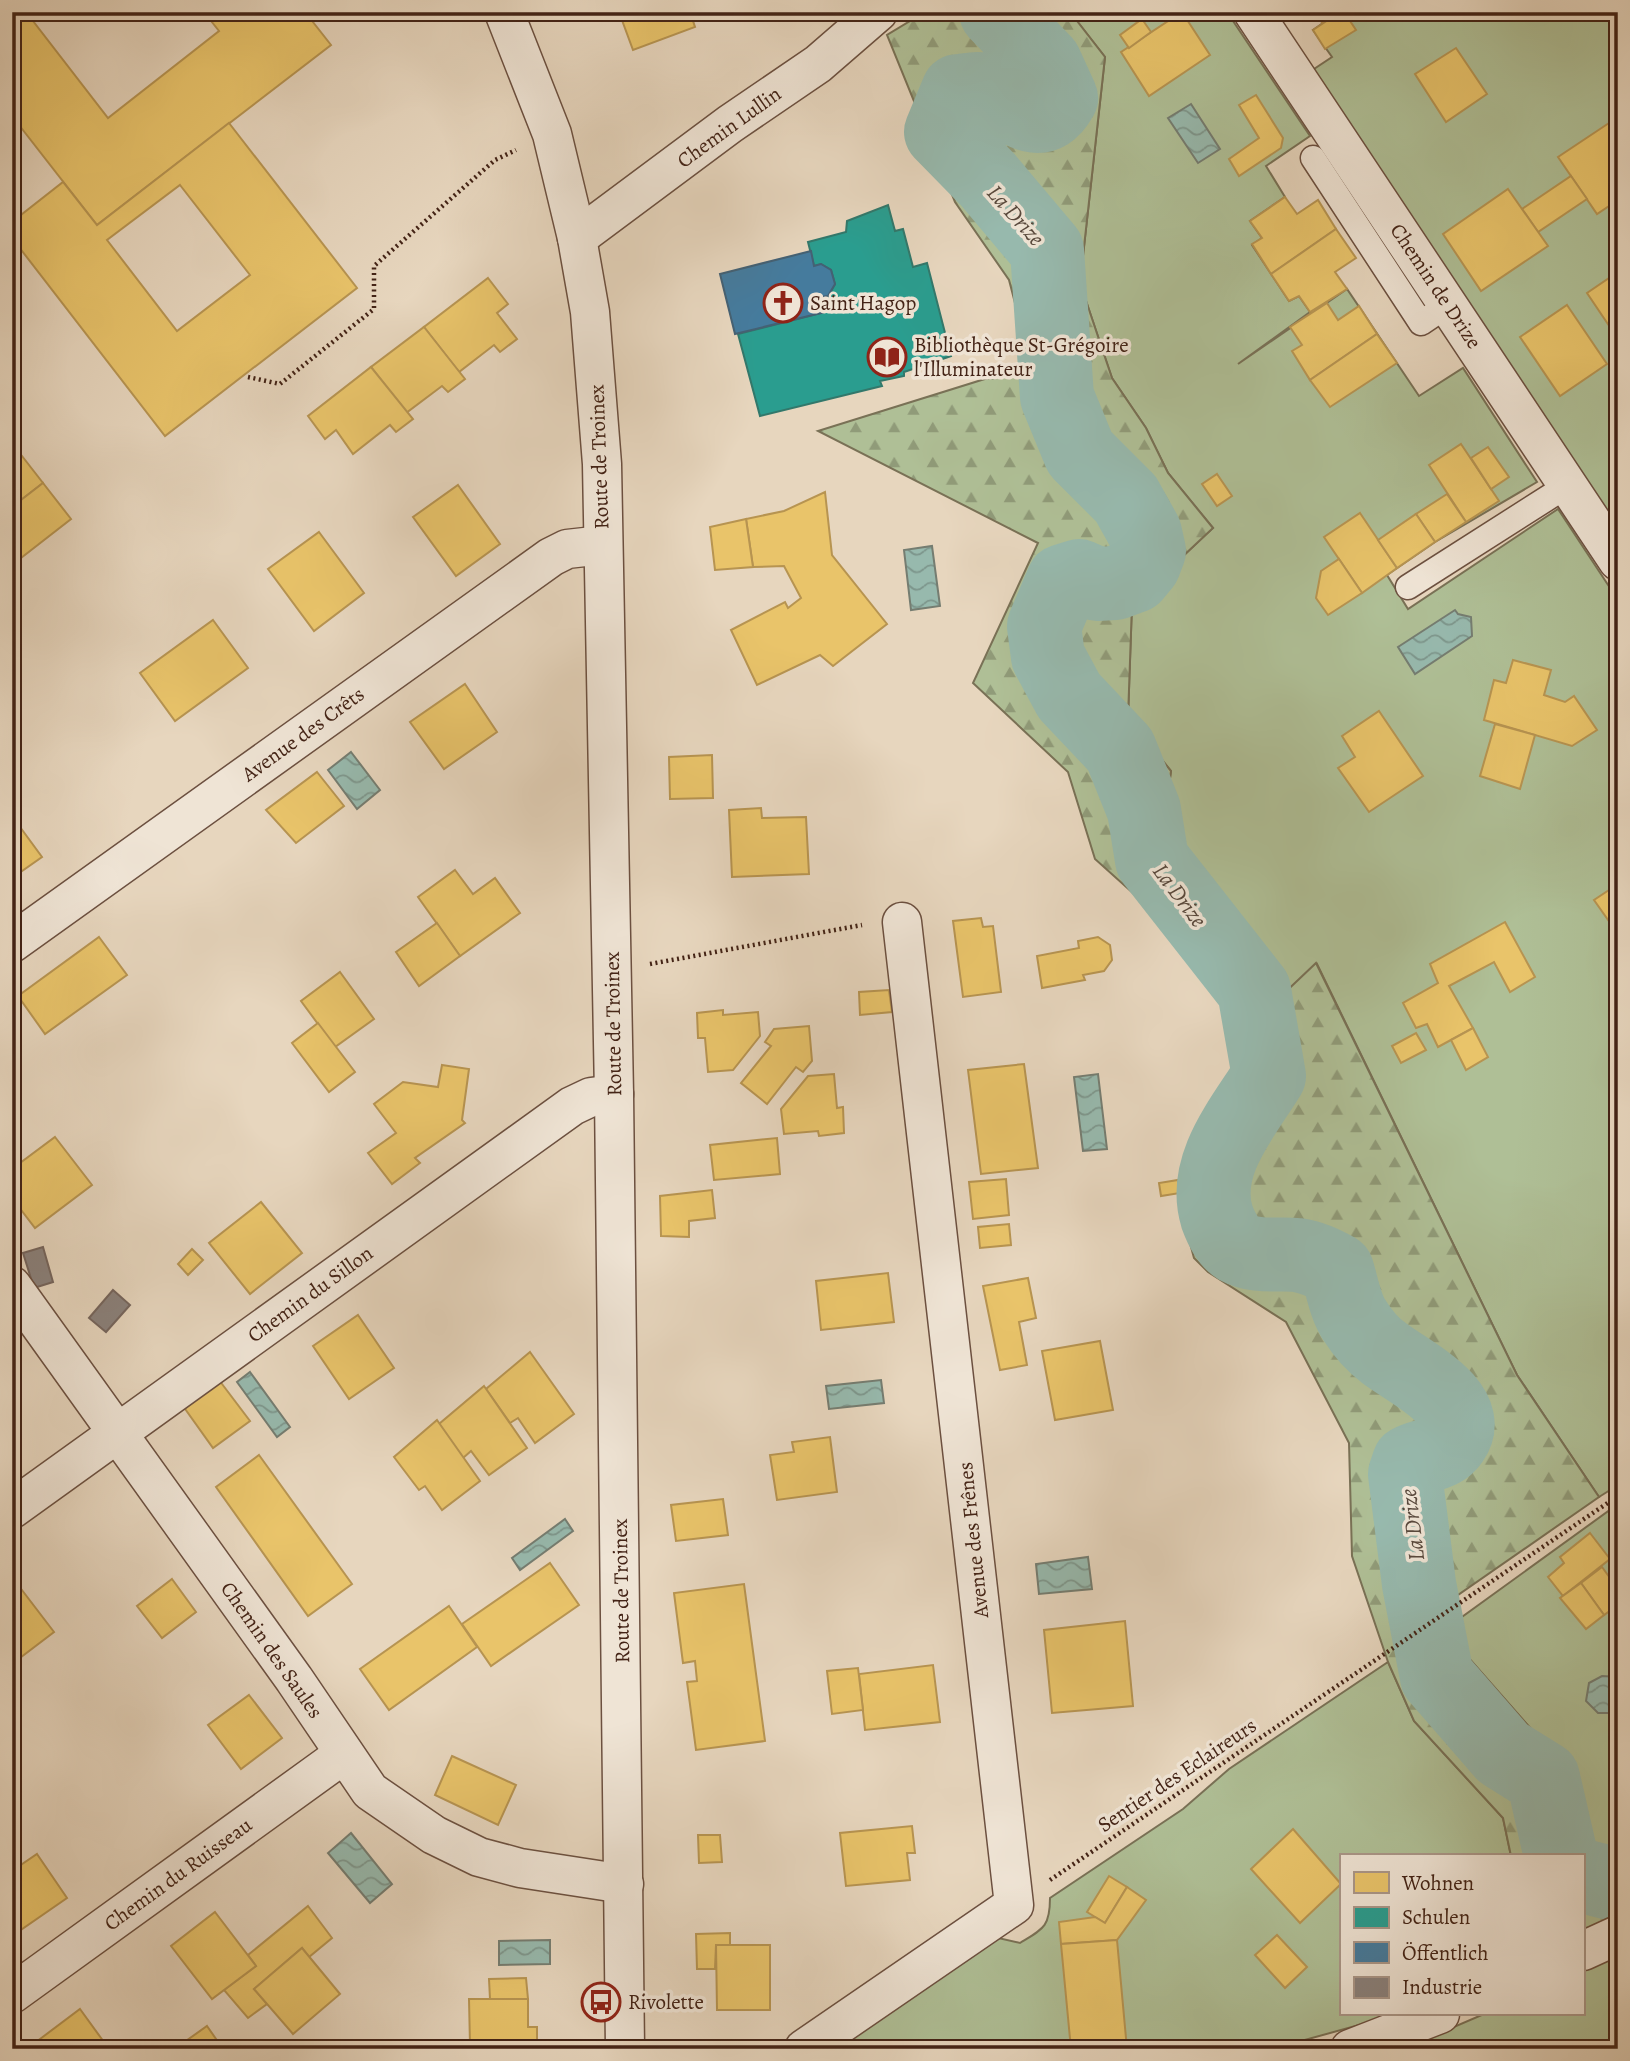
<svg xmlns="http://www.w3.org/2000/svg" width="1630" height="2061" viewBox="0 0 1630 2061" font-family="Alegreya,serif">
	<defs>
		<pattern id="forest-firs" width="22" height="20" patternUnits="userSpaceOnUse" patternTransform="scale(1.75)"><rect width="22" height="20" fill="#afbf96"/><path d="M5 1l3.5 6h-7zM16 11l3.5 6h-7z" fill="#909b79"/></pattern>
		<pattern id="water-waves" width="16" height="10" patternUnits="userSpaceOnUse" patternTransform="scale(1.75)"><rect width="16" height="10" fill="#97b9ad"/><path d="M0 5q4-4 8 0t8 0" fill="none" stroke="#7d968c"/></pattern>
	</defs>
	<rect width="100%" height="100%" fill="#e7d6be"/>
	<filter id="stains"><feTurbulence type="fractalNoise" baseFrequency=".00286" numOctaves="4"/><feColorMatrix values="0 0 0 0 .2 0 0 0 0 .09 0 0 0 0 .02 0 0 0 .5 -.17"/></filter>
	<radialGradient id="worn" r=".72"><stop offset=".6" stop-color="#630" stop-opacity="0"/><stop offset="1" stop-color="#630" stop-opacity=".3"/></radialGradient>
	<g fill="#afbf96" stroke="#797156" stroke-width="2">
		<path d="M1070 12H1227L1310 136 1266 166 1285 197 1250 221 1262 238 1252 245 1289 301 1299 296 1310 312 1238 364 1347 289 1419 396 1463 368 1537 482 1435 542 1387 575 1408 609 1558 509 1618 600V1485L1599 1497 1517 1375 1317 964 1276 1001 1161 844 1171 771 1128 718 1132 604 1213 528 1168 473 1146 428 1112 378 1080 283 1105 57Z"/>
		<path d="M1315 12H1618V532L1311 71 1332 57 1313 30 1323 23Z"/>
		<path d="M1618 1504V1867L1579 1856 1561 1763 1444 1630Z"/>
		<path d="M1388 1662 1414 1721 1503 1818 1511 1856H1341V2014H1399L1272 2049H830L994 1937 1020 1943C1043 1929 1050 1927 1050 1898L1183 1809 1229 1769Z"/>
		<path d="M1618 1955V2049H1418L1419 2042 1484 2014H1583V1971Z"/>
	</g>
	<g fill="url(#forest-firs)" stroke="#797156" stroke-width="2">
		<path d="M925 12H1070L1105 57 1080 283 1112 378 1146 428 1168 473 1213 528 1132 604 1128 718 1171 771 1161 844 1276 1001 1316 963 1517 1375 1599 1497 1438 1609 1444 1630 1561 1763 1579 1856H1511L1503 1818 1414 1721 1388 1662 1352 1556 1349 1443 1286 1322 1208 1272 1194 1258 1181 1210 1241 1101 1238 995 1212 964 1095 859 1068 772 973 683 1038 543 818 431 1020 368 1027 349 1009 280 955 202 887 35Z"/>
		<path d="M1583 1858 1618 1867V1915L1583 1932Z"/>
	</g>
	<g fill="url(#water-waves)" stroke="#757d71" stroke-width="2">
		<path d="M1191 104 1220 149 1198 163 1168 118Z"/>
		<path d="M932 546 940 606 911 610 904 550Z"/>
		<path d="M1455 610 1458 614 1471 617 1472 636 1415 674 1398 647Z"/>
		<path d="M351 752 380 790 357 809 328 770Z"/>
		<path d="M1098 1074 1107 1149 1083 1151 1074 1077Z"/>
		<path d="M250 1372 290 1427 277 1437 237 1382Z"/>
		<path d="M881 1380 884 1403 829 1409 826 1386Z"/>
		<path d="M565 1519 573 1531 520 1570 512 1558Z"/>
		<path d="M1088 1557 1092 1589 1039 1594 1036 1564Z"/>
		<path d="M1602 1676 1618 1677V1713H1598L1586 1701 1589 1683Z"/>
		<path d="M351 1833 392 1884 370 1903 328 1853Z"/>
		<path d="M550 1940V1964L499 1965V1941Z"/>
	</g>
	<g fill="#e9c46a" stroke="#b79451" stroke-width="2" fill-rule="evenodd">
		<path d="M12 12H26L108 118 219 31 204 12H305L331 45 97 225 12 116Z"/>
		<path d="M619 12H690L695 27 633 50Z"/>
		<path d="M1182 12 1210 55 1149 96 1121 52Z"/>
		<path d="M1315 12H1340L1323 24Z"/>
		<path d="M1340 12H1344L1356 30 1325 49 1313 30Z"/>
		<path d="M1142 19 1151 32 1129 48 1120 35Z"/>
		<path d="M1456 48 1487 94 1446 122 1415 74Z"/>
		<path d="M1256 95 1283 138 1281 148 1239 176 1229 159 1259 138 1239 105Z"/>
		<path d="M1618 117V200L1597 214 1558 157Z"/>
		<path d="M229 123 357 288 165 436 12 238V222L63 182 97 225ZM180 185 250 275 177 331 107 240Z"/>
		<path d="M1571 176 1587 199 1538 232 1522 209Z"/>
		<path d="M1508 189 1548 246 1481 291 1443 234Z"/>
		<path d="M1285 197 1297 214 1318 200 1336 229 1271 274 1252 244 1262 238 1250 221Z"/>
		<path d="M1336 229 1356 258 1335 272 1347 289 1310 312 1299 296 1289 301 1271 274Z"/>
		<path d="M1618 272V339L1587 293Z"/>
		<path d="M488 278 508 304 497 313 517 339 500 352 494 345 459 372 424 327Z"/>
		<path d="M1327 303 1338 320 1359 306 1377 334 1310 380 1292 351 1302 345 1290 327Z"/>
		<path d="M1567 305 1607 364 1560 396 1520 337Z"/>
		<path d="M424 327 465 379 448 392 442 386 406 413 371 367Z"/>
		<path d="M1377 334 1397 363 1330 407 1310 380Z"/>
		<path d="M371 367 413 419 396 432 390 425 353 454 336 430 325 439 308 416Z"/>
		<path d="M1461 444 1499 501 1466 522 1429 465Z"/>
		<path d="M15 447 43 483 12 507V450Z"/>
		<path d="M1488 447 1509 477 1491 489 1471 458Z"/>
		<path d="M1217 474 1232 496 1217 506 1202 484Z"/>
		<path d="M43 483 71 519 12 565V507Z"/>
		<path d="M458 485 500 544 456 576 413 517Z"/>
		<path d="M825 492 832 555 887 624 833 666 820 655 757 685 731 630 785 602 788 608 801 598 784 566 753 567 746 519 784 511Z"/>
		<path d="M1447 494 1466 522 1435 542 1416 514Z"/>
		<path d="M1360 513 1397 568 1362 593 1324 537Z"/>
		<path d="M1416 514 1435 542 1397 568 1378 540Z"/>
		<path d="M746 519 753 567 715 570 710 527Z"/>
		<path d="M319 532 364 593 314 631 268 569Z"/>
		<path d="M1339 559 1362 593 1328 615 1316 598 1321 571Z"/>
		<path d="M213 620 248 668 175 721 140 673Z"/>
		<path d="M1513 660 1551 670 1544 695 1565 702 1574 696 1597 730 1572 746 1484 720 1494 680 1506 683Z"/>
		<path d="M465 684 497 732 444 769 410 722Z"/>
		<path d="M1379 711 1423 776 1369 812 1338 768 1355 757 1342 736Z"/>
		<path d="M1495 724 1535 735 1520 789 1480 776Z"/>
		<path d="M712 755 713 798 670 799 669 757Z"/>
		<path d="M317 772 344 806 296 843 266 810Z"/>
		<path d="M761 808 762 818 806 817 809 874 732 877 729 810Z"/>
		<path d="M12 816 42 857 12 878Z"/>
		<path d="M455 870 473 894 495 878 520 913 460 956 418 897Z"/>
		<path d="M1618 884V934L1594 900Z"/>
		<path d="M981 918 983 927 993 926 1001 992 963 997 953 921Z"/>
		<path d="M1505 922 1535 977 1510 992 1494 962 1449 986 1473 1028 1438 1047 1427 1024 1416 1028 1403 1003 1438 983 1430 964Z"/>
		<path d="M437 923 460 956 419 986 396 952Z"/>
		<path d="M99 937 127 975 45 1034 18 996Z"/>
		<path d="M1098 937 1110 945 1112 960 1104 971 1083 975 1085 980 1042 988 1037 956 1079 948 1078 941Z"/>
		<path d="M340 972 374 1019 335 1047 301 1001Z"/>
		<path d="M889 990 892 1012 860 1015 859 992Z"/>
		<path d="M723 1010V1015L758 1012 760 1036 733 1070 708 1072 705 1038H698L697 1013Z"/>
		<path d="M318 1023 355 1072 329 1092 292 1043Z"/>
		<path d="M809 1026 812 1061 803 1072 796 1067 767 1104 741 1083 771 1046 765 1042 774 1029Z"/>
		<path d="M1473 1028 1488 1057 1466 1070 1451 1040Z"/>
		<path d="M1416 1033 1426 1050 1401 1063 1392 1046Z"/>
		<path d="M1024 1064 1038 1168 981 1174 968 1070Z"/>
		<path d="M442 1065 469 1069 462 1120 465 1123 415 1158 420 1163 392 1184 368 1153 396 1133 374 1104 403 1082 438 1087Z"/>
		<path d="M834 1074 837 1108 843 1107 844 1133 819 1136 818 1131 784 1134 781 1109 808 1076Z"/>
		<path d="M55 1137 92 1185 35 1228 12 1198V1169Z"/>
		<path d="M777 1138 780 1174 714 1180 710 1145Z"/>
		<path d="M1006 1179 1009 1215 973 1219 969 1182Z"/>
		<path d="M1178 1180 1180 1193 1161 1196 1159 1183Z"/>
		<path d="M712 1190 715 1218 689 1221V1237L661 1236 660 1196Z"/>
		<path d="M261 1202 302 1253 250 1294 209 1243Z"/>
		<path d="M1009 1224 1011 1245 980 1248 978 1227Z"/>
		<path d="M192 1249 203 1260 188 1275 178 1264Z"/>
		<path d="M888 1273 894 1322 821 1330 816 1281Z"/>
		<path d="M1028 1278 1036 1318 1019 1322 1027 1365 1000 1370 983 1286Z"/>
		<path d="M358 1315 394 1368 349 1399 313 1346Z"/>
		<path d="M1100 1341 1113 1410 1055 1420 1042 1351Z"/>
		<path d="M530 1352 574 1414 535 1443 518 1418 510 1423 486 1389Z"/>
		<path d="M219 1380 250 1421 213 1448 183 1406Z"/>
		<path d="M484 1386 527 1448 489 1475 471 1451 463 1458 439 1424Z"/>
		<path d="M437 1420 480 1481 442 1510 425 1486 419 1490 394 1457Z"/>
		<path d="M830 1437 837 1492 777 1500 770 1455 794 1452 792 1442Z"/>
		<path d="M259 1455 352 1584 308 1616 216 1487Z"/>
		<path d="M723 1499 728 1535 676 1541 671 1505Z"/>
		<path d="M1590 1533 1610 1559 1563 1596 1548 1577 1564 1563 1560 1557Z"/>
		<path d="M550 1563 579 1605 491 1666 462 1624Z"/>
		<path d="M1602 1567 1618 1589V1605L1604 1615 1581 1583Z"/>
		<path d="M12 1577 54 1632 12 1664Z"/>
		<path d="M172 1579 196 1612 162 1638 137 1606Z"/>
		<path d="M1581 1583 1604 1615 1586 1629 1560 1598Z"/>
		<path d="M744 1584 765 1741 696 1750 687 1682 697 1681 695 1661 683 1663 674 1593Z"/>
		<path d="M449 1606 477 1647 389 1710 360 1669Z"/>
		<path d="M1125 1621 1133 1706 1052 1713 1044 1630Z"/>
		<path d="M933 1665 940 1722 865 1730 859 1674Z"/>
		<path d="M858 1668 863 1710 832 1714 827 1671Z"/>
		<path d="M249 1695 282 1738 241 1769 208 1725Z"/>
		<path d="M452 1756 516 1785 498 1825 435 1795Z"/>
		<path d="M912 1826 915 1853H907L910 1880 846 1886 840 1833Z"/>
		<path d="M1293 1829 1341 1884 1300 1923 1251 1869Z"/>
		<path d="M698 1835H720L722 1862 699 1863Z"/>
		<path d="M37 1854 67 1898 12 1936V1871Z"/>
		<path d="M1109 1876 1127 1887 1105 1923 1087 1912Z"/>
		<path d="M1127 1887 1146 1900 1117 1940 1061 1944 1059 1922 1095 1917 1105 1923Z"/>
		<path d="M308 1906 332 1938 309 1957 302 1948 254 1989 267 2004 248 2018 224 1990 256 1966 248 1955Z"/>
		<path d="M215 1912 256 1966 212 1999 171 1946Z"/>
		<path d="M730 1933V1945H716L715 1969H697L696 1934Z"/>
		<path d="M1277 1935 1307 1967 1285 1988 1255 1955Z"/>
		<path d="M1117 1940 1127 2049H1071L1061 1944Z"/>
		<path d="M716 1945H770V2010H717Z"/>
		<path d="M302 1948 340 1994 293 2034 254 1989Z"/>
		<path d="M526 1978 528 1999H490L489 1979Z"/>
		<path d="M469 1999H528V2027H537V2043L470 2045Z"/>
		<path d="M80 2009 109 2049H29L28 2048Z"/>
		<path d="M207 2026 223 2049H187L183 2043Z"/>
		<path d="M537 2043 538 2049H471L470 2045Z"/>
	</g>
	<path fill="#2a9d8f" stroke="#32786b" stroke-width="2" d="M888 205 895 231 903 229 913 267 927 263 951 356 904 372V376L880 381 882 386 760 416 738 334 825 312 821 297 828 296 835 284 831 270 821 264 814 266 808 242 846 232 847 221Z"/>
	<path fill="#457b9d" stroke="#446174" stroke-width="2" d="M811 251 814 266 821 264 831 270 835 284 828 296 821 297 825 312 735 334 720 274Z"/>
	<g fill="#8a817c" stroke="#75655d" stroke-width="2">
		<path d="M43 1247 53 1282 34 1288 23 1253Z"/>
		<path d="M113 1290 130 1305 106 1332 89 1318Z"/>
	</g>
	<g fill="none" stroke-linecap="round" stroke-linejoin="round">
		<g stroke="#97b9ad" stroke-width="74">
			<path d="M996 12 1045 63 1061 98C1037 141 1007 94 980 89 974 88 964 91 958 91L941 132 988 180 1047 250 1057 397 1080 453 1126 499 1145 533 1149 551 1144 564 1134 576 1115 583 1097 584 1079 576 1063 581 1044 626 1048 657 1069 696 1120 750 1144 810 1152 860 1254 990 1269 1076C1243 1118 1201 1165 1217 1217 1221 1228 1228 1242 1238 1248 1256 1258 1278 1253 1297 1255 1312 1257 1324 1263 1337 1270 1342 1285 1345 1307 1355 1321 1362 1332 1373 1345 1384 1353 1407 1371 1478 1404 1452 1441 1442 1456 1423 1454 1409 1462L1405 1474 1419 1584 1437 1677 1503 1753 1543 1778 1561 1856"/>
			<path d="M1583 1876 1618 1885"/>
		</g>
		<defs>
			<g id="service">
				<path d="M1313 158 1421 323 1449 304"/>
				<path d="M1408 587 1568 485"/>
			</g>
			<g id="minor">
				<path d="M1253 12 1618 561"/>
				<path d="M577 238 730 124 818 64 878 12"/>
				<path d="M12 943 551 557 567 549 603 545"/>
				<path d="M12 1286 294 1679 370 1791 434 1835 479 1857 520 1868 624 1884"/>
				<path d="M12 1509 572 1106 591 1097 614 1094"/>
				<path d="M1583 1951 1618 1935"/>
				<path d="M12 1994 344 1754"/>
				<path d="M804 2049 1014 1905 902 922"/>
				<path d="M1350 2049 1440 2014"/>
			</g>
			<path id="tertiary" d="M504 12 552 134 577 238 590 312 602 464 614 1094 625 2049"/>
		</defs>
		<use href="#service" stroke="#6c5040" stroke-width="27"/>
		<use href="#minor" stroke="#6c5040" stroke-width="41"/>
		<use href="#tertiary" stroke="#6c5040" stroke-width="41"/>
		<g stroke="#432316" stroke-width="4.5" stroke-dasharray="2 3.5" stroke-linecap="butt">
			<path d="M248 377 280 384 374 309V266L495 160 516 150"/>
			<path d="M650 964 862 925"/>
			<path d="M1050 1880 1618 1496"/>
		</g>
		<use href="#service" stroke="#efe4d5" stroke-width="24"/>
		<use href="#minor" stroke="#efe4d5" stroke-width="38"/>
		<use href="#tertiary" stroke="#efe4d5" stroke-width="38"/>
	</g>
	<defs>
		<symbol id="church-ring" viewBox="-11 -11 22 22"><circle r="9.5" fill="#efe4d5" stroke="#8f2418" stroke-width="1.5"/><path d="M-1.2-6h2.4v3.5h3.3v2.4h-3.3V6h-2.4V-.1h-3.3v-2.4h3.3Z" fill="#8f2418"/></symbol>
		<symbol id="library-ring" viewBox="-11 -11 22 22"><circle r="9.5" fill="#efe4d5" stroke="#8f2418" stroke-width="1.5"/><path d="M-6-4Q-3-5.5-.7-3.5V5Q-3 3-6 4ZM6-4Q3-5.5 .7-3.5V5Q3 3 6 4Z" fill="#8f2418"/></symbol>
		<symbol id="bus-ring" viewBox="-11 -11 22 22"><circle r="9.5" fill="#efe4d5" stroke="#8f2418" stroke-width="1.5"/><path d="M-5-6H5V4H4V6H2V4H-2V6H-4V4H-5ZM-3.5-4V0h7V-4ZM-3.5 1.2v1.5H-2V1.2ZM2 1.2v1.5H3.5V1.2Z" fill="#8f2418"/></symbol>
	</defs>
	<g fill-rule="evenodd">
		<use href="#church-ring" x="761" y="281" width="44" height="44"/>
		<use href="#library-ring" x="865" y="335" width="44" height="44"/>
		<use href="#bus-ring" x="579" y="1980" width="44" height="44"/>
	</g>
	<g text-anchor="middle" stroke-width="7" stroke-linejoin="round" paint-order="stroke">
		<g font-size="21" fill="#432316" stroke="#efe4d5">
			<text transform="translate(729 127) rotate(-36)" y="7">Chemin Lullin</text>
			<text transform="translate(1436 286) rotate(56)" y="7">Chemin de Drize</text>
			<text transform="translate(599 457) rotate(-92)" y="7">Route de Troinex</text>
			<text transform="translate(303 734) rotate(-36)" y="7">Avenue des Crêts</text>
			<text transform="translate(613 1024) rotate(-91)" y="7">Route de Troinex</text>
			<text transform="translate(310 1294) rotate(-36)" y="7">Chemin du Sillon</text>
			<text transform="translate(973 1540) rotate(-96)" y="7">Avenue des Frênes</text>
			<text transform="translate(621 1591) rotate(-91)" y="7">Route de Troinex</text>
			<text transform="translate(272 1650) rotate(55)" y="7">Chemin des Saules</text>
			<text transform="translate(1177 1775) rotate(-34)" y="7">Sentier des Eclaireurs</text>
			<text transform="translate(178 1874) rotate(-36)" y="7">Chemin du Ruisseau</text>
		</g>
		<g font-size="21" fill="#432316" stroke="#efe4d5" text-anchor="start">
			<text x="810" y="310">Saint Hagop</text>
			<text x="914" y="352">Bibliothèque St-Grégoire<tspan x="914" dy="24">l'Illuminateur</tspan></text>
			<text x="628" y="2009">Rivolette</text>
		</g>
		<g font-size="23" font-style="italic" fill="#58483c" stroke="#efe4d5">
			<text transform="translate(1016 215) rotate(48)" y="8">La Drize</text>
			<text transform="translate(1180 895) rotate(53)" y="8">La Drize</text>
			<text transform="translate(1412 1525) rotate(-97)" y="8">La Drize</text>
		</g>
	</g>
	<rect width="1630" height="2061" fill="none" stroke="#e7d6be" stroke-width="42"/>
	<rect x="14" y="14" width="1602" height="2033" fill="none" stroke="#432316" stroke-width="3.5"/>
	<rect x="21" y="21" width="1588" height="2019" fill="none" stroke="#432316" stroke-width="2"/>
	<rect x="1340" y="1854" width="245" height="161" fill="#efe4d5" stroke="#aa9789" stroke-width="2"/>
	<rect x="1354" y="1872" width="35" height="21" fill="#e9c46a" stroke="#aa9789" stroke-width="2"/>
	<text x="1402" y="1890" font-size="21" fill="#432316">Wohnen</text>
	<rect x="1354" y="1907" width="35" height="21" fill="#2a9d8f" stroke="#aa9789" stroke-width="2"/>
	<text x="1402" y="1924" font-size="21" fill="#432316">Schulen</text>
	<rect x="1354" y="1942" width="35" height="21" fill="#457b9d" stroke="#aa9789" stroke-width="2"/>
	<text x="1402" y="1960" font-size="21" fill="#432316">Öffentlich</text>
	<rect x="1354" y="1977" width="35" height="21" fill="#8a817c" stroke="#aa9789" stroke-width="2"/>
	<text x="1402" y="1994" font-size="21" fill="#432316">Industrie</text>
	<rect width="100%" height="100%" filter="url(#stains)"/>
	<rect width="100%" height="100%" fill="url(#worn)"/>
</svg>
